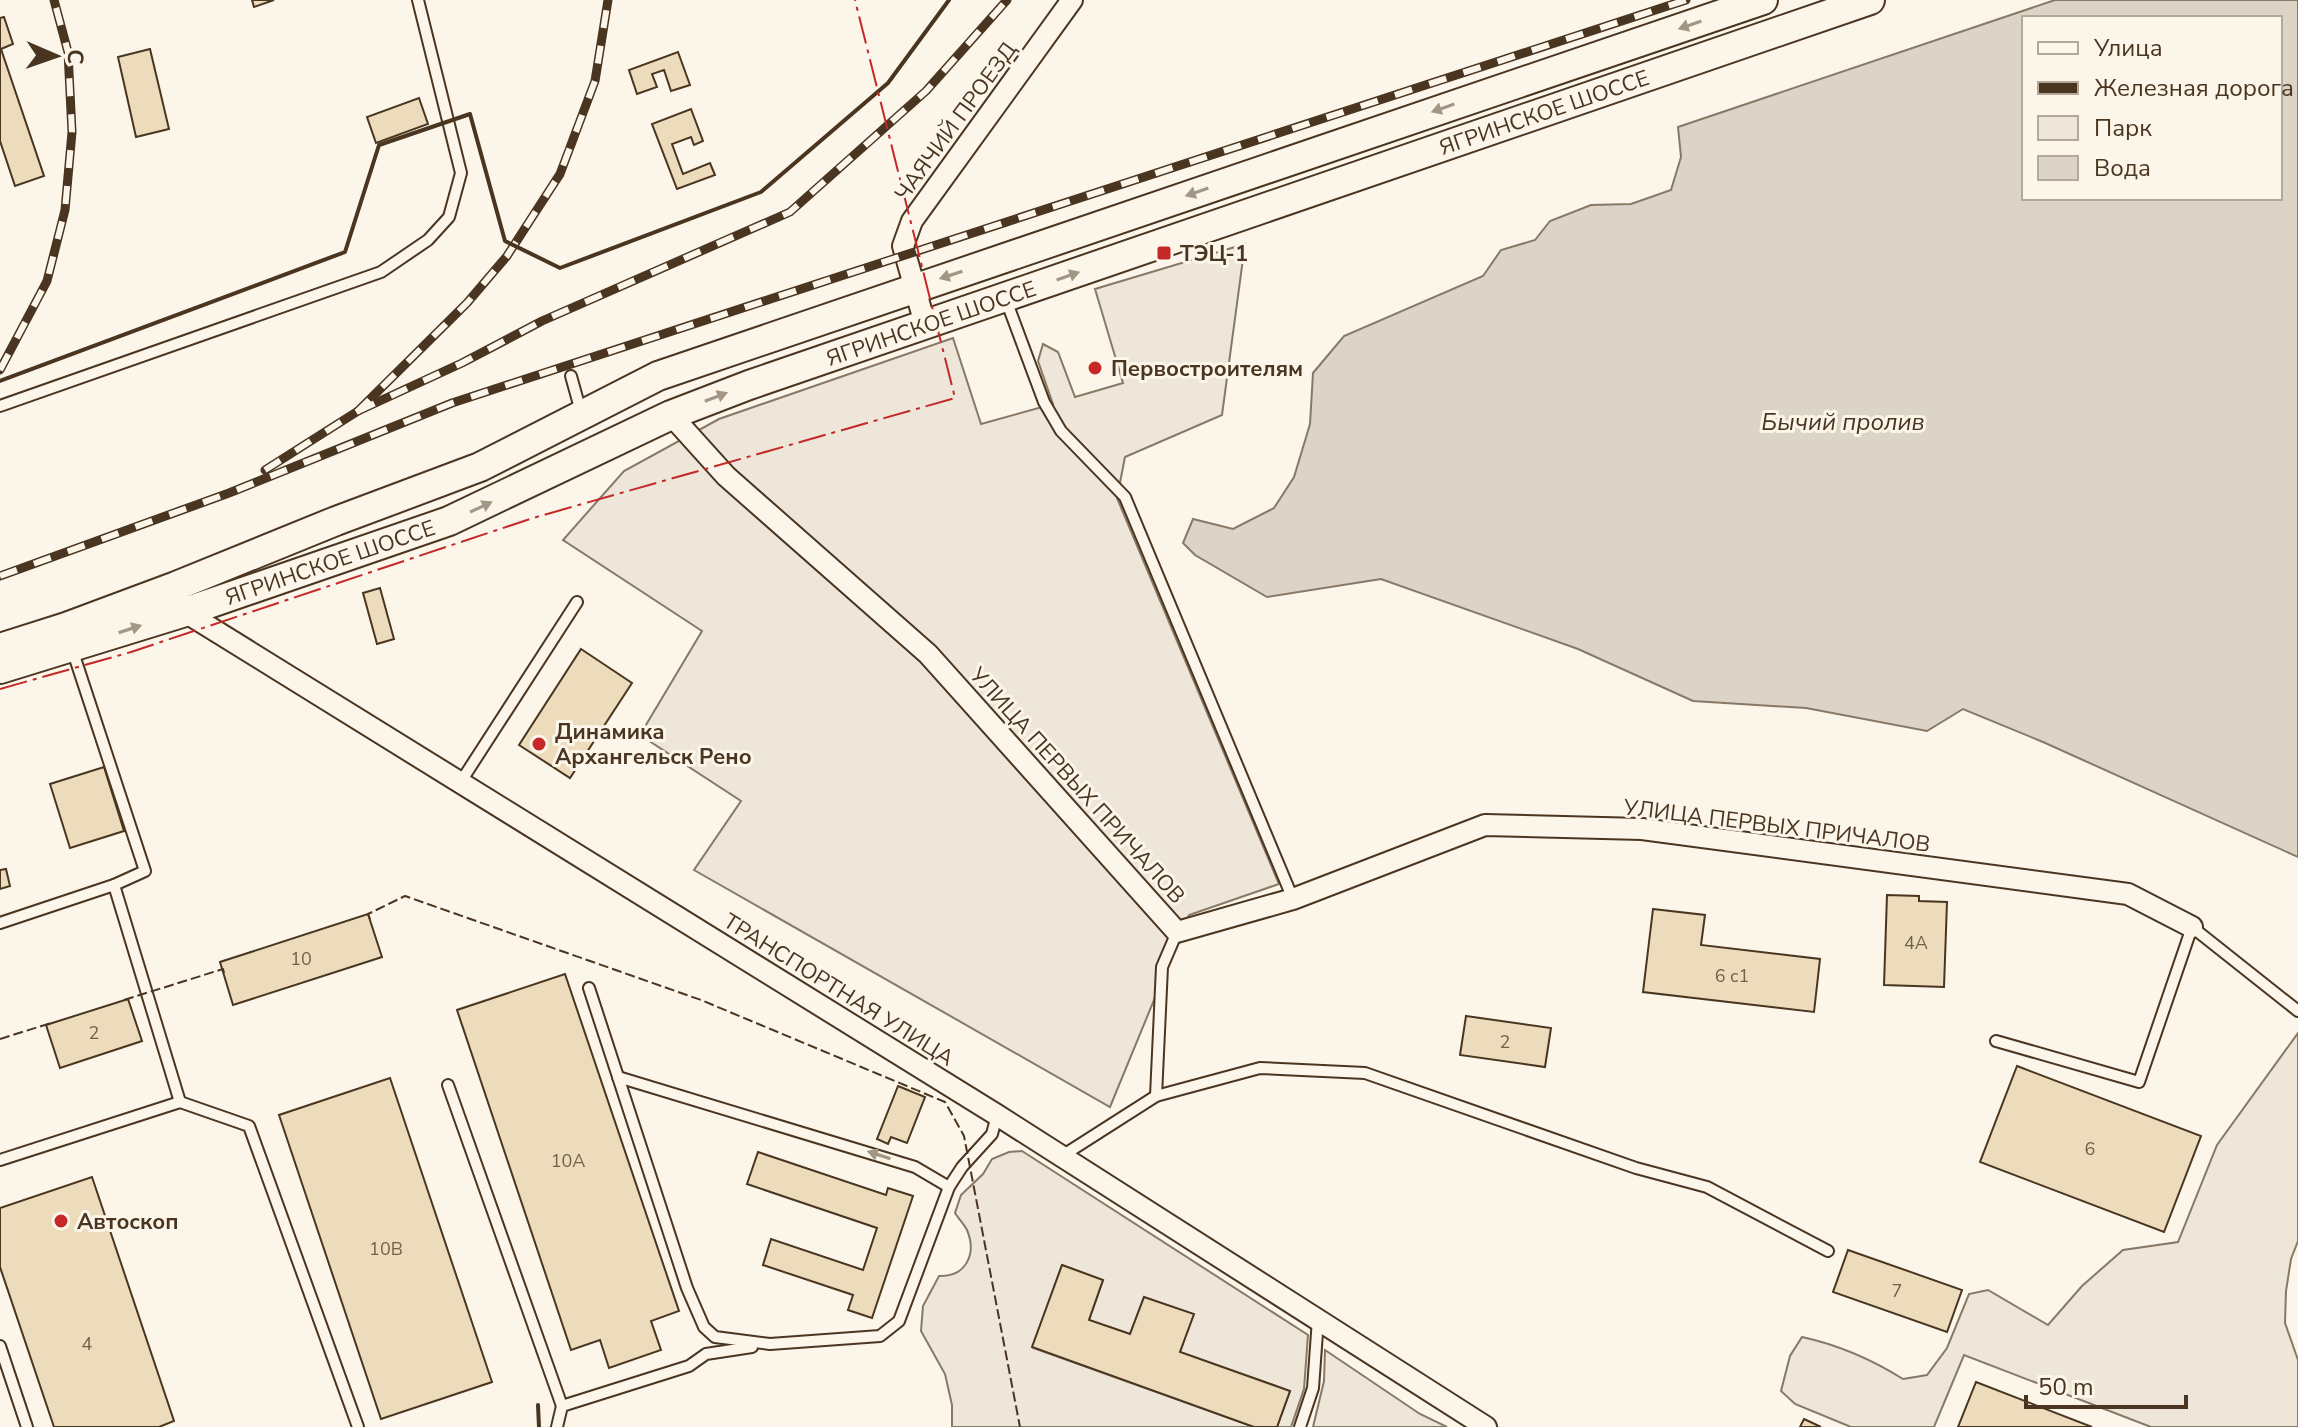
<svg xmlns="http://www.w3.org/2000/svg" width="2298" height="1427" viewBox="0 0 2298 1427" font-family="'Nunito Sans',sans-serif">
	<rect width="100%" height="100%" fill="#fbf6e9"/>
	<g fill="#ede6d9" stroke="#887966" stroke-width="2">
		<path d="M1245 244 1222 415 1125 457 1117 498 1279 884 1189 915 1110 1107 694 870 741 801 640 735 702 631 563 540 624 471 719 419 953 338 981 424 1053 404 1038 361 1043 344 1058 352 1075 397 1123 383 1095 289Z"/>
		<path d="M2298 1033V1241L2291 1259 2286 1291 2285 1323 2298 1360V1427H2151L1964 1355 1934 1427H1851L1795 1404 1781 1391 1790 1356 1802 1337C1839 1345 1871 1359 1903 1379L1927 1375 1947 1348 1969 1294 1988 1290 2048 1325 2082 1286 2123 1250 2178 1242 2217 1145Z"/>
		<path d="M1022 1151 1308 1335 1304 1389 1291 1427H1277L1290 1391 1180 1352 1193 1314 1144 1297 1130 1334 1089 1320 1103 1280 1062 1265 1033 1348 1254 1427H952V1405L945 1374 921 1331 923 1306 939 1276C966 1277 977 1254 967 1230 964 1224 958 1218 955 1213L961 1195 983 1174 992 1159 1009 1152Z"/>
		<path d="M1325 1350 1420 1414 1447 1427H1313L1324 1381Z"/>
	</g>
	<path fill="#dcd4c6" stroke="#887966" stroke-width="2" fill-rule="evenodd" d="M2055 0H2298V857L2043 742 1963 709 1927 731 1806 708 1693 701 1578 649 1381 579 1267 597 1195 555 1183 543 1193 519 1233 529 1274 508 1294 477 1310 424 1313 373 1344 336 1483 276 1501 250 1535 240 1550 221 1591 205 1631 204 1671 190 1681 157 1678 127ZM2024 18H2280V198H2024Z"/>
	<g fill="#ecdcbc" stroke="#4a3520" stroke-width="2">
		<path d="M252 0H274L254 7Z"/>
		<path d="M4 17 13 44 1 49 44 176 15 186 0 141V18Z"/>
		<path d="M150 49 169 129 136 137 118 57Z"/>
		<path d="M678 52 690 85 671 91 664 70 652 74 657 87 637 94 629 70Z"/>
		<path d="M419 98 428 124 376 143 367 117Z"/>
		<path d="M691 109 703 141 694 145 691 137 672 144 683 174 710 163 715 175 677 189 652 124Z"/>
		<path d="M380 588 394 639 377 644 363 593Z"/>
		<path d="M581 649 632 683 570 778 519 745Z"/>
		<path d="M104 767 124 831 70 848 50 784Z"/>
		<path d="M6 869 10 886 0 889V870Z"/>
		<path d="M1887 895 1919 896V901L1947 902 1944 987 1884 985Z"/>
		<path d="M1653 909 1705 915 1701 945 1820 959 1814 1012 1643 992Z"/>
		<path d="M368 914 382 957 233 1005 220 962Z"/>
		<path d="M565 974 679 1311 651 1321 661 1350 609 1368 600 1340 571 1350 457 1010Z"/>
		<path d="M128 999 142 1041 60 1068 46 1025Z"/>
		<path d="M1466 1016 1551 1028 1545 1067 1460 1055Z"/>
		<path d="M2017 1066 2201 1136 2164 1232 1980 1162Z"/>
		<path d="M390 1078 492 1382 381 1419 279 1115Z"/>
		<path d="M898 1086 925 1097 907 1143 891 1137 888 1144 877 1139Z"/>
		<path d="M758 1152 886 1195 888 1188 913 1196 872 1318 848 1310 853 1295 763 1265 771 1239 863 1270 877 1228 747 1184Z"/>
		<path d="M92 1177 174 1421 159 1427H54L0 1267V1208Z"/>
		<path d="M1848 1250 1962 1290 1947 1332 1833 1292Z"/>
		<path d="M1062 1265 1103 1280 1089 1320 1130 1334 1144 1297 1194 1314 1180 1352 1290 1391 1277 1427H1254L1032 1347Z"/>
		<path d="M1976 1382 2092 1427H1958Z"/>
		<path d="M1804 1419 1821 1427H1800Z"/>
	</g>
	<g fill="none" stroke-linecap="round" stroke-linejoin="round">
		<defs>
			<g id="service">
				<path d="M1006 300 1044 402 1061 431 1125 497 1293 899"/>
				<path d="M571 376 581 412"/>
				<path d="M0 406 381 272 428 240 449 217 461 173 418 0"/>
				<path d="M460 783 577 602"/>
				<path d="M114 885 180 1102"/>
				<path d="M0 923 114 885 145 871 72 649"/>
				<path d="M589 988 687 1288 704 1327 715 1337 770 1344 880 1336 899 1321 949 1187 962 1167 992 1134 997 1115"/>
				<path d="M1996 1041 2139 1082 2192 927 2298 1011"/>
				<path d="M618 1077 915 1167 949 1187"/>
				<path d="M448 1085 562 1406"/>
				<path d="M1156 1096 1260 1068 1365 1073 1636 1168 1707 1187 1828 1251"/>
				<path d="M1062 1156 1156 1096 1162 967 1177 932"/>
				<path d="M0 1160 180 1102 249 1126 358 1427"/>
				<path d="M0 1346 27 1427"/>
				<path d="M557 1427 562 1406 689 1366 706 1354 752 1347"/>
				<path d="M1300 1427 1313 1388 1318 1319"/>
			</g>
			<g id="minor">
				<path d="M925 324 903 246 912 221 1072 0"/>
				<path d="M671 415 726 476 928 654 1177 932 1293 899 1485 825 1642 829 2128 894 2192 927"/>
				<path d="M183 605 185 612 997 1115 1486 1427"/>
			</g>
			<g id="secondary">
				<path d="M0 648 66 627 176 586 336 521 480 467 658 376 1763 0"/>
				<path d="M0 669 185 612 449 521 671 415 749 385 1870 0"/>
			</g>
		</defs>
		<use href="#service" stroke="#4a3520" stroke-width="14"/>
		<use href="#minor" stroke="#4a3520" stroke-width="24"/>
		<use href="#secondary" stroke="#4a3520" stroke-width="32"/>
		<use href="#service" stroke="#fbf6e9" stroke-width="10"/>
		<use href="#minor" stroke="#fbf6e9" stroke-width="20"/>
		<use href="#secondary" stroke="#fbf6e9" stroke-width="28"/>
		<defs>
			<g id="rail">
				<path d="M0 370 47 281 65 210 72 132 68 52 54 0"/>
				<path d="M358 411 462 363 542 321 790 212 926 91 1007 0"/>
				<path d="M265 470 358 411 467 303 507 256 560 174 595 81 608 0"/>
				<path d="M0 576 229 493 452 403 1686 0"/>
			</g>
		</defs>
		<use href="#rail" stroke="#4a3520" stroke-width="9"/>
		<use href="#rail" stroke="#fbf6e9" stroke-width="6" stroke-dasharray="18" stroke-linecap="butt"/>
		<g stroke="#4a3520" stroke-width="2" stroke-dasharray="10 4" stroke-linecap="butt">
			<path d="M370 919 368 914 405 896 701 1000 945 1102 964 1136 1020 1427"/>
			<path d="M124 1000 223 969 224 973"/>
			<path d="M0 1039 51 1023"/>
		</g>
		<g stroke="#4a3520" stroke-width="4">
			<path d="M0 381 345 252 379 145 470 114 505 241 560 268 761 192 888 83 949 0"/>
			<path d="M538 1405 539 1427"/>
		</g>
		<path stroke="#c62828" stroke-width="2" stroke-dasharray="28 6 4 6" stroke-linecap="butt" d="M0 689 131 652 533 518 955 398 855 0"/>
	</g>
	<defs><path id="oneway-solid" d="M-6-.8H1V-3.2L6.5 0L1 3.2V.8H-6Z" transform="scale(2)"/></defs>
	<g fill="#a29684">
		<use href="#oneway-solid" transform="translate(1690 25) rotate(161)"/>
		<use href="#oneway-solid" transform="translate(1443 108) rotate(161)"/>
		<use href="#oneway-solid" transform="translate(1197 192) rotate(161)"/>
		<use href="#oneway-solid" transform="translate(951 275) rotate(162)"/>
		<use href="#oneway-solid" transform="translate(1068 276) rotate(-19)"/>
		<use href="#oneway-solid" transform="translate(716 397) rotate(-21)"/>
		<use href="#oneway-solid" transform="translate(481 507) rotate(-25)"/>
		<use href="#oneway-solid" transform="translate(130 629) rotate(-18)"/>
		<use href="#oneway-solid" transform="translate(879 1155) rotate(-162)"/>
	</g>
	<g fill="#c62828" stroke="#fbf6e9" stroke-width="3">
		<rect x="1156" y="245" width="16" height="16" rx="4"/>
		<circle cx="1095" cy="368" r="8"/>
		<circle cx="539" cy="744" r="8"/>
		<circle cx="61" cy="1221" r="8"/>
	</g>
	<g text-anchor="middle" stroke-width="6" stroke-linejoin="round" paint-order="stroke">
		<g font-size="18" fill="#725f47">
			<text x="1916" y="949">4А</text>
			<text x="301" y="965">10</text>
			<text x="1732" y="982">6 с1</text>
			<text x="94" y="1039">2</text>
			<text x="1505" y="1048">2</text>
			<text x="2090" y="1155">6</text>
			<text x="568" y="1167">10А</text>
			<text x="386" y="1255">10В</text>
			<text x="1897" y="1297">7</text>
			<text x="87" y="1350">4</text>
		</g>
		<g font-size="22" fill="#4a3520" stroke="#fbf6e9">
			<text transform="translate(1544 112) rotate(-19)" y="8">ЯГРИНСКОЕ ШОССЕ</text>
			<text transform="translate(955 121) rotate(-54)" y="8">ЧАЯЧИЙ ПРОЕЗД</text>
			<text transform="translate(931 323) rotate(-19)" y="8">ЯГРИНСКОЕ ШОССЕ</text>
			<text transform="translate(330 562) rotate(-19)" y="8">ЯГРИНСКОЕ ШОССЕ</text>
			<text transform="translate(1078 785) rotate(48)" y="8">УЛИЦА ПЕРВЫХ ПРИЧАЛОВ</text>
			<text transform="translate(1777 825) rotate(7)" y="8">УЛИЦА ПЕРВЫХ ПРИЧАЛОВ</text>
			<text transform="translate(839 989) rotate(32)" y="8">ТРАНСПОРТНАЯ УЛИЦА</text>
		</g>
		<g font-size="22" font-weight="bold" fill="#4a3520" stroke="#fbf6e9" text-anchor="start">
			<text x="1180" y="261">ТЭЦ-1</text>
			<text x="1111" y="376">Первостроителям</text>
			<text x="555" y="739">Динамика<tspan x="555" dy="25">Архангельск Рено</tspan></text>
			<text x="77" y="1229">Автоскоп</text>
		</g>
		<g font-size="24" font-style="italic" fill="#4a3520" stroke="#fbf6e9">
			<text x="1843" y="430">Бычий пролив</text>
		</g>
	</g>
	<rect x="2022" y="16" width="260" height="184" fill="#fbf6e9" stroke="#b4a999" stroke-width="2"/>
	<rect x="2038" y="42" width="40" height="12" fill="#fbf6e9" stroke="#b4a999" stroke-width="2"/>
	<text x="2094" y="56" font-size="24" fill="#4a3520">Улица</text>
	<rect x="2038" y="82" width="40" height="12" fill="#4a3520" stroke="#b4a999" stroke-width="2"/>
	<text x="2094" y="96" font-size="24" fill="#4a3520">Железная дорога</text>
	<rect x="2038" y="116" width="40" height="24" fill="#ede6d9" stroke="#b4a999" stroke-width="2"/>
	<text x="2094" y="136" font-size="24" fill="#4a3520">Парк</text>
	<rect x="2038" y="156" width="40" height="24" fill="#dcd4c6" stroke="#b4a999" stroke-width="2"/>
	<text x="2094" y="176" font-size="24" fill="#4a3520">Вода</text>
	<g transform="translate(56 56) rotate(92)" stroke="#fbf6e9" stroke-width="6" paint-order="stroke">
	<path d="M0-6L14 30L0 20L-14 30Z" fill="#4a3520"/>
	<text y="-12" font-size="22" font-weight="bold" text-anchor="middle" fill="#4a3520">С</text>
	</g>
	<path d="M2026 1395v12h160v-12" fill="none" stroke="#4a3520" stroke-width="4"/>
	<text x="2038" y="1395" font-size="24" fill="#4a3520" stroke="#fbf6e9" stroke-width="6" paint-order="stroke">50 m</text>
</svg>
